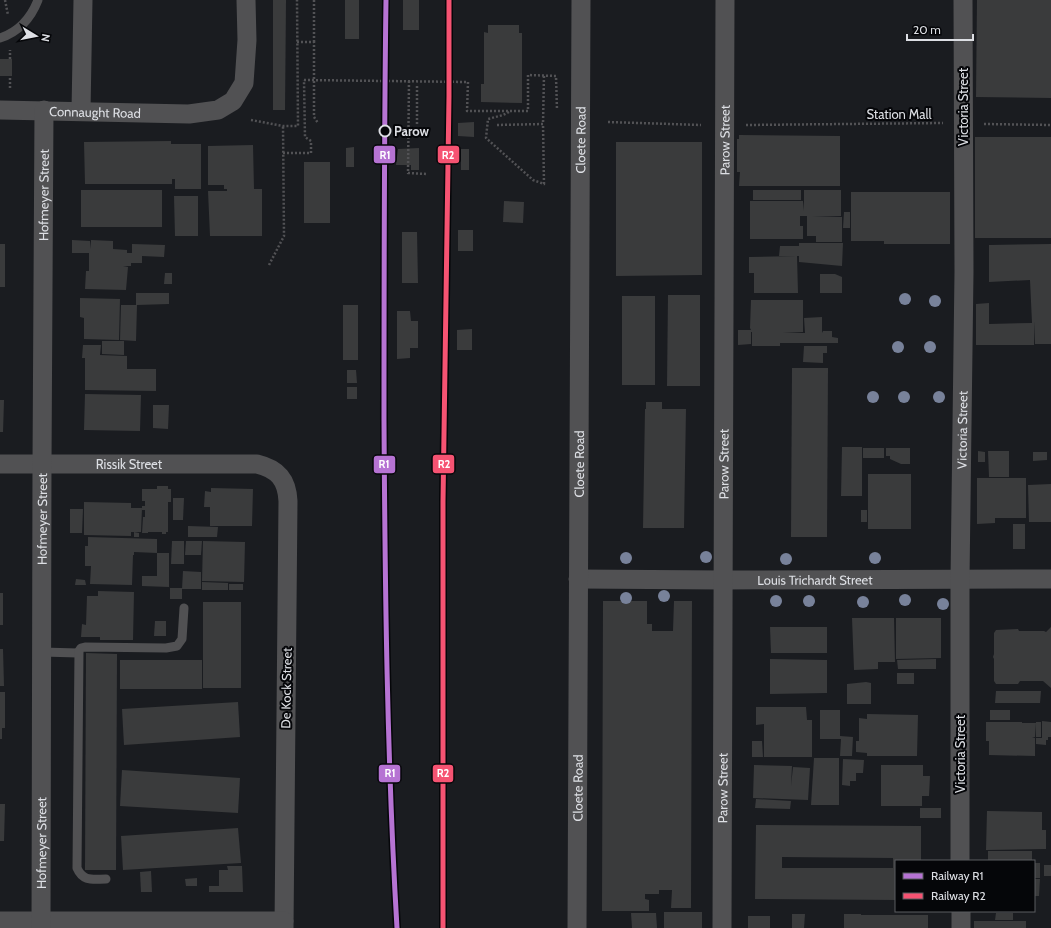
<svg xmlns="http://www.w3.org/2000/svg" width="1051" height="928" viewBox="0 0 1051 928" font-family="Cabin,sans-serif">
	<rect width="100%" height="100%" fill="#1a1c20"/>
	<g fill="#3a3b3c" fill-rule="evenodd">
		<path d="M273 0H286L285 110H273Z"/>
		<rect x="345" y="0" width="14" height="39"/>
		<rect x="403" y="0" width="16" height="30"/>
		<path d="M977 0H1051V98L976 97Z"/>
		<path d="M488 25H519V33H522V103L481 102V84H484V32L488 33Z"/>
		<rect x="0" y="59" width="12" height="17"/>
		<path d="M474 122V137L458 136V123Z"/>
		<path d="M739 135 840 136V186H739L740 172H737V139H739Z"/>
		<rect x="975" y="137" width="76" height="101"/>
		<path d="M171 141V144H201V189H175V179H172V184H85L84 142Z"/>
		<path d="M616 142H702V275L616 276Z"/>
		<path d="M253 145 254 189H262V236H210L208 191H227V199V189H224V185H208V146Z"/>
		<path d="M354 147V167H346V148Z"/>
		<path d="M419 148V170H411V165H396L398 149Z"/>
		<rect x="461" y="149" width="8" height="21"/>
		<rect x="304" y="162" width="26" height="61"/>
		<rect x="81" y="190" width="81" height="37"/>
		<rect x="753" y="190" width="48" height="10"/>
		<path d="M804 190H841V216H812L842 217V242H816V236H807V216H800V226H803V239H750V201H803L804 211Z"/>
		<path d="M851 192H950V244H884V241H851Z"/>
		<path d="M174 196H198V236H175Z"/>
		<path d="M504 201 524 202 523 223 503 222Z"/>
		<path d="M844 212H850V228H843Z"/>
		<rect x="458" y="230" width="15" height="21"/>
		<path d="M402 232H417L418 283H402Z"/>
		<path d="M72 240 90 241 91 249V240L113 241V249L127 250V253H132V244L165 245 164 257 142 256V263H131V266H123L128 267 126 290 85 289 86 271H89V253H72Z"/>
		<path d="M799 243H843L842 266 799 262V256H779L780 246H799Z"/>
		<rect x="0" y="244" width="5" height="43"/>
		<path d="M1051 244V344H1035L1034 321V345H976V304L989 303V324L1032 323 1030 280 989 282V245Z"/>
		<path d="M797 256 798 293H754V273H749V257Z"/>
		<path d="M165 273H172V284H164Z"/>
		<path d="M820 274H835L842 277V293H820Z"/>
		<path d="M136 293H169V304L137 305 136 341 120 340 121 305H136Z"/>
		<path d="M668 295H700V386H667Z"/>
		<rect x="622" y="296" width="33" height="89"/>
		<path d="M80 298 120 299 119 340 84 339V318L80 317Z"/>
		<path d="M751 300H803V332L783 333H805L804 318 822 317V333L823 331H832V337L838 338V343H807V332V343H780V346H752V332H751V344L738 345V330H751L750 328Z"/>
		<rect x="343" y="305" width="15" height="55"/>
		<path d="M397 311H410L411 321H418V348H410V358L397 359Z"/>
		<path d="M472 329V350H457V330Z"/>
		<path d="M102 341H124V355L102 354Z"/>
		<path d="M83 345H101L100 355 127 356V369H156V391L85 390V358H82Z"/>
		<path d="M804 346H827V353H823V363L803 362Z"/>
		<path d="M792 368H828L827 537H791Z"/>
		<path d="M347 370H356L357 383H347Z"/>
		<rect x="347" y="387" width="10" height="12"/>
		<path d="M85 394 141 395 140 431 84 430Z"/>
		<path d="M0 400H4L3 432H0Z"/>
		<path d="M646 402H662V409H686L684 528H643L645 409H646Z"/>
		<path d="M153 405H169L168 429 153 428Z"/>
		<path d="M842 447H862V496H841Z"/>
		<rect x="863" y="448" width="21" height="10"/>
		<path d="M886 448H910V464H901L890 459V456H886Z"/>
		<path d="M978 451 985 452V462H978Z"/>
		<path d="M988 451H1009V477H989Z"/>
		<path d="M1033 452H1047V460L1033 461Z"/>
		<rect x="868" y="474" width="43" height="55"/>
		<path d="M977 478H1026V518H995V523L977 524Z"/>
		<path d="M1051 484V522H1029L1028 485Z"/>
		<path d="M157 486H168V489H171V502H168V532H166V534H162V532H148V533H142L143 517H145V510H142V506H145V501H142V489H157Z"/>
		<path d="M211 488 253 489 252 526H210V507H204L205 491 211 492Z"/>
		<path d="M173 498H184L183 520H173Z"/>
		<path d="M84 502 131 503V508H142L141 532H131V536L84 535Z"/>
		<path d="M70 509H83L82 533H70Z"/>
		<rect x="861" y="510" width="6" height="12"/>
		<rect x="1013" y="524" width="12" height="25"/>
		<path d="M188 526 218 527 217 537H188Z"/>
		<path d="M134 532 139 533V537H134Z"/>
		<path d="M88 537 157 539V553L134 552V555H133L132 585 90 584 91 566H85V546H88Z"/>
		<path d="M172 541H184V564H171Z"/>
		<path d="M186 541H202L201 555H185Z"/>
		<path d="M203 541 245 542 244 582 202 581Z"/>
		<path d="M157 553H169V587L142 586V576H157Z"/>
		<path d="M183 571 201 572V589H182Z"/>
		<path d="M76 579 85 580 86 585H75Z"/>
		<path d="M202 582 228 583V590H202Z"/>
		<rect x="229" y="584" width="14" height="6"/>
		<rect x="170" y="588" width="12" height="11"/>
		<path d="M98 591 134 592 133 640H100V637H81L82 624 86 625 87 596H98Z"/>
		<rect x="0" y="593" width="3" height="32"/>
		<path d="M603 601H647V624H652V631H673L674 601H692L691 908H671L672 890H659V894H645V899L649 900V911H602Z"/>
		<rect x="203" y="602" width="38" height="86"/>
		<path d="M852 618H894L895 662H878V669L854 670Z"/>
		<path d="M896 618H941V658L896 659Z"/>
		<path d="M155 621H166V636H154Z"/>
		<path d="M770 627H827V653H771Z"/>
		<path d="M1051 627V688L1043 681H1020L1018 684H996L994 681V659L993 657 994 654V633L996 630 1018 629 1019 631H1044L1046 632Z"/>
		<path d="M0 649H3L4 686H0Z"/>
		<path d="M86 653 117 654 116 870H85Z"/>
		<path d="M770 659 827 660V693L770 694Z"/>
		<path d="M936 659V669H898L897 660Z"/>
		<rect x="120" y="660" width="82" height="29"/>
		<rect x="897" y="673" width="17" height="11"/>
		<path d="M866 682 871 683V704H847V684Z"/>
		<path d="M996 691H1041L1040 703H995Z"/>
		<path d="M0 692H5V728H2V739H0Z"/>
		<path d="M238 702 240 737 124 745 122 709Z"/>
		<path d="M756 707H806L807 720H812V757H764V724L756 725Z"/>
		<path d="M820 710H840V736L853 737 852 756H840L841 739H820Z"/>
		<rect x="990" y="710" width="20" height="10"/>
		<path d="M867 714 918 715 917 756H867V753L856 752V741H859V718L867 719Z"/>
		<path d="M1042 721 1051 722V737H1048V740H1046V745L1036 744V738H1042Z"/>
		<path d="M986 722H1022V723H1036L1035 737H1032L1035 738V756L989 755V741H986Z"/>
		<rect x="1036" y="722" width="5" height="15"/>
		<path d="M752 741H762L763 757H752Z"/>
		<path d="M814 758H839V805H811Z"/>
		<path d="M843 759 864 760 863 773H856V781H850V786L842 785Z"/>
		<path d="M754 765 792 766 791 786 793 767 810 768 808 800 753 798Z"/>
		<path d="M881 765H923V776H930L929 796H922V806H881Z"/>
		<path d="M122 770 240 778 238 813 120 806Z"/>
		<path d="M756 799 791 801 790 809 755 808Z"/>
		<path d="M0 804H5L4 841H0Z"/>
		<rect x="920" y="808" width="21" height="10"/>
		<path d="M987 811 1042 812V830H1046V849L986 850Z"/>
		<path d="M756 825 921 826V861H896V900L755 899ZM782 857 893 858V868H782Z"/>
		<path d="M238 828 241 863 123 870 121 836Z"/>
		<rect x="988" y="851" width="44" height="10"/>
		<rect x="1034" y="863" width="6" height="15"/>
		<rect x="1044" y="865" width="7" height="11"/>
		<path d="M227 866H242L243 892H209V886H219V870H228Z"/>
		<path d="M151 871 152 892H141L140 872Z"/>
		<path d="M197 878V886H186L185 879Z"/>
		<path d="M1034 879H1040L1039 896H1034Z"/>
		<rect x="664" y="912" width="38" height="16"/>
		<path d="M631 913H656L657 928H632Z"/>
		<path d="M996 913H1013V920H995Z"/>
		<path d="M792 914H805L804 928H792Z"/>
		<path d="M844 914H861V915H928V928H844Z"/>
		<rect x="748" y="916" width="22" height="12"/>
		<rect x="974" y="921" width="52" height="7"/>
	</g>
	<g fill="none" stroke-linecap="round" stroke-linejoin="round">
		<g stroke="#525255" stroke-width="2.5" stroke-dasharray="2 2" stroke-linecap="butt">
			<path d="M5 0 8 15"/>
			<path d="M297 42H314V117L318 123"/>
			<path d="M314 42V0"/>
			<path d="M10 59V50"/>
			<path d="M409 81 408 173 427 174"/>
			<path d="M468 82 467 111H528V75L556 76 557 110"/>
			<path d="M10 88V76"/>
			<path d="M509 112 503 115 488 119 486 138 533 180 544 184 543 124"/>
			<path d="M251 120 283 126H298L297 0"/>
			<path d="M608 122 701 125"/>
			<path d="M417 124V86"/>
			<path d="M984 124 1051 125"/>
			<path d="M497 125 543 124 544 75"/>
			<path d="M746 125 943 123"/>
			<path d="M283 153H311V141L305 137 304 80"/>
			<path d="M269 265 284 236 283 126"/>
		</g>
		<g stroke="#515153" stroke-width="9">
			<path d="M0 38C18 32 31 18 38 0"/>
			<path d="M42 652 78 653"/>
			<path d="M106 879C93 879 83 882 77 868L79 651 81 648 85 647 166 648 177 646 182 639 184 608"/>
		</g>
		<g stroke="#515153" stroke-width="19">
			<path id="s1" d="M0 110 189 114 218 110 233 101 244 83 247 40 246 0"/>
			<path d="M81 111 83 0"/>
			<path id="s2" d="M0 464H257C278 469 287 480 288 501L284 928"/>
			<path id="s3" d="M578 579 723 580 1051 579"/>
			<path id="s4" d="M960 861V579L964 272 963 0"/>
			<path d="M961 911V928"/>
			<path d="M0 921H284"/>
			<path id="s5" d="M41 928 42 464 44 110"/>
			<path id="s6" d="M577 928 581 0"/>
			<path id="s7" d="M722 928 725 0"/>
		</g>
		<path stroke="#525255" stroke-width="2.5" stroke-dasharray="2 2" stroke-linecap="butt" d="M304 80 468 82"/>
		<defs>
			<path id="rail-1" d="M386 0C384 140 384 280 384 420 385 589 387 759 397 928"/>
			<path id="rail-2" d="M443 928V502L449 96V0"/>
		</defs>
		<use href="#rail-1" stroke="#050609" stroke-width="8"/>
		<use href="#rail-2" stroke="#050609" stroke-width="8"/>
		<use href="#rail-1" stroke="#b673d3" stroke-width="5"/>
		<use href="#rail-2" stroke="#f65372" stroke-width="5"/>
	</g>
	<g fill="#78829a">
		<circle cx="905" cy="299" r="6"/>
		<circle cx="935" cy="301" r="6"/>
		<circle cx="898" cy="347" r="6"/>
		<circle cx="930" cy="347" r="6"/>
		<circle cx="873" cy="397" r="6"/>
		<circle cx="904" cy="397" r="6"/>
		<circle cx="939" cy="397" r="6"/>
		<circle cx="706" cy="557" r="6"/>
		<circle cx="626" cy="558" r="6"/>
		<circle cx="875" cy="558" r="6"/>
		<circle cx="786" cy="559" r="6"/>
		<circle cx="664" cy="596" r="6"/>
		<circle cx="626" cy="598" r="6"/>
		<circle cx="905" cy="600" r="6"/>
		<circle cx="776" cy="601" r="6"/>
		<circle cx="809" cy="601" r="6"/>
		<circle cx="863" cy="602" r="6"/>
		<circle cx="943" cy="604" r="6"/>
	</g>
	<circle fill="#050609" stroke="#dddfe4" stroke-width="2" cx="385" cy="131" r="5.5"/>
	<g text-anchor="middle" stroke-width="4" stroke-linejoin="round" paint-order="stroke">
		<g font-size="13" fill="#dddfe4" stroke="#050609">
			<text transform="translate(963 107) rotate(-90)" y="5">Victoria Street</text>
			<text dy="5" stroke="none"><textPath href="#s1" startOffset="95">Connaught Road</textPath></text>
			<text x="899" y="119">Station Mall</text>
			<text dy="5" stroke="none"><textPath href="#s6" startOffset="788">Cloete Road</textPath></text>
			<text dy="5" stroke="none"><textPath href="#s7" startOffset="788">Parow Street</textPath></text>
			<text dy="5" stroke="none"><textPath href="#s5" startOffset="733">Hofmeyer Street</textPath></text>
			<text dy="5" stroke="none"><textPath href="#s4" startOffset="431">Victoria Street</textPath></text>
			<text dy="5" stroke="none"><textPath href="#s2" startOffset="129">Rissik Street</textPath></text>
			<text dy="5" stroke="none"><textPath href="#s6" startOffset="464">Cloete Road</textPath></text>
			<text dy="5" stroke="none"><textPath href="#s7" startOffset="464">Parow Street</textPath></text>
			<text dy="5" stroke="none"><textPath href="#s5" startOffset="409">Hofmeyer Street</textPath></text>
			<text dy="5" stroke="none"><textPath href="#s3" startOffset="237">Louis Trichardt Street</textPath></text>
			<text transform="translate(286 688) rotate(-89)" y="5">De Kock Street</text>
			<text transform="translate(960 754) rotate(-90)" y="5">Victoria Street</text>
			<text dy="5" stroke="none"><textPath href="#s6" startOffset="140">Cloete Road</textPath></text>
			<text dy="5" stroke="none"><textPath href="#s7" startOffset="140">Parow Street</textPath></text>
			<text dy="5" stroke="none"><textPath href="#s5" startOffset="85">Hofmeyer Street</textPath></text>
		</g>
		<g font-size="13" font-weight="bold" fill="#dddfe4" stroke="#050609" text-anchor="start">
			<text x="394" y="136">Parow</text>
		</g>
	</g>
	<g stroke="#050609" stroke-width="1.5">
		<rect x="437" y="145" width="23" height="19" rx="4" fill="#f65372"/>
		<rect x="373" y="145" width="23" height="19" rx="4" fill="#b673d3"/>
		<rect x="432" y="454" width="23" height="20" rx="4" fill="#f65372"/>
		<rect x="373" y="455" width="23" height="19" rx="4" fill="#b673d3"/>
		<rect x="432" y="764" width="22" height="19" rx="4" fill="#f65372"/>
		<rect x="378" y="764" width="23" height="19" rx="4" fill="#b673d3"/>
	</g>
	<g font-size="11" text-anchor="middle" font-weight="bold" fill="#fff">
		<text x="448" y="159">R2</text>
		<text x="385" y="159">R1</text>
		<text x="444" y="468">R2</text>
		<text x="384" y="468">R1</text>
		<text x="443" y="777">R2</text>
		<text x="390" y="777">R1</text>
	</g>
	<rect x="895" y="860" width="140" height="52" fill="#050609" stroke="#5b5d61"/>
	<rect x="903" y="873" width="20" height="6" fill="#b673d3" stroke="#5b5d61"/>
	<text x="931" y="880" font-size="12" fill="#dddfe4">Railway R1</text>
	<rect x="903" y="893" width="20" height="6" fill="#f65372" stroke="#5b5d61"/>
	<text x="931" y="900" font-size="12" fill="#dddfe4">Railway R2</text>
	<g transform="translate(36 36) rotate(100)" stroke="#050609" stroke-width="3" paint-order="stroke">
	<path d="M0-3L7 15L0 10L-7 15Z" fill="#dddfe4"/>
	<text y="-6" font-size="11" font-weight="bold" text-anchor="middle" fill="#dddfe4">N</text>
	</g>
	<path d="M907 34v6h66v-6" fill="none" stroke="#dddfe4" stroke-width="2"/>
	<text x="913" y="34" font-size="12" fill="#dddfe4" stroke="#050609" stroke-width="3" paint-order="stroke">20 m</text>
</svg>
